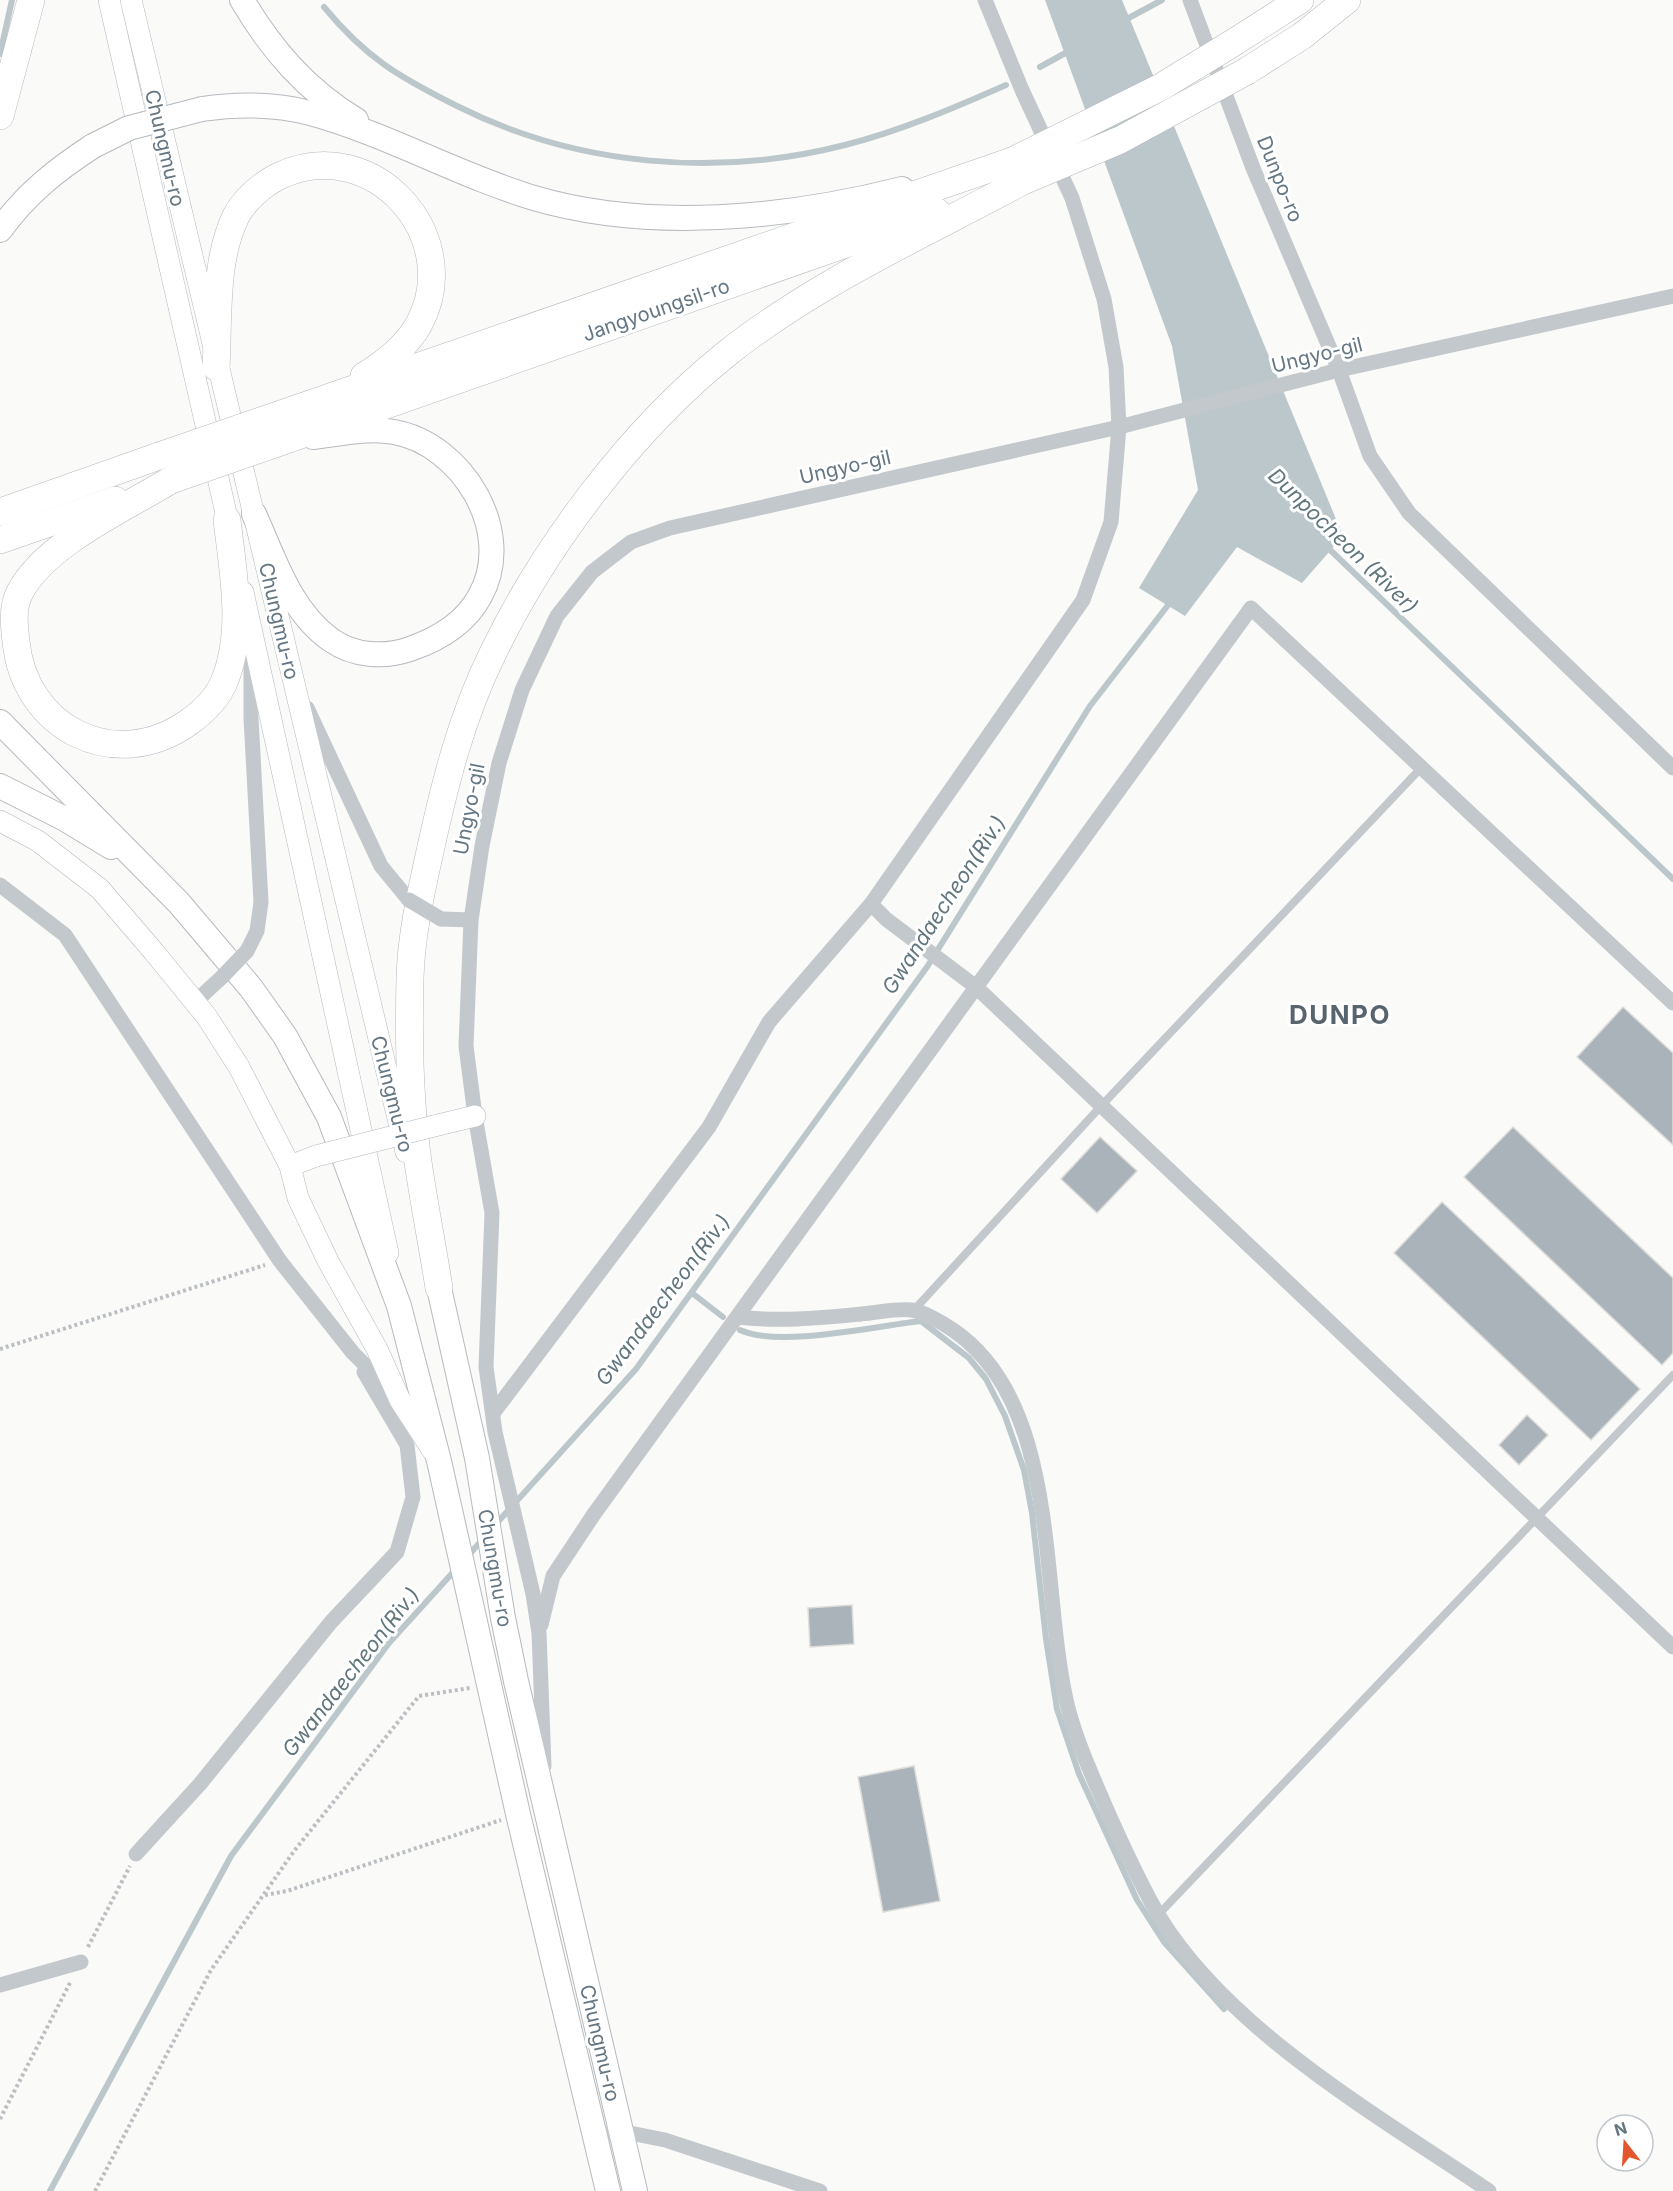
<svg xmlns="http://www.w3.org/2000/svg" width="1673" height="2191" viewBox="0 0 1673 2191" font-family="Inter,sans-serif">
	<rect width="100%" height="100%" fill="#fafaf8"/>
	<path fill="#bbc7cb" d="M1045 0H1122L1343 536 1302 583 1237 547 1185 616 1139 588 1198 490 1172 346Z"/>
	<g fill="none" stroke-linecap="round" stroke-linejoin="round">
		<g stroke="#bbc7cb" stroke-width="6">
			<path d="M324 7C366 58 399 77 457 106 576 166 716 178 845 145 900 131 954 108 1006 85"/>
			<path d="M1123 21 1162 0"/>
			<path d="M0 54 12 0"/>
			<path d="M1040 67 1069 51"/>
			<path d="M1325 545 1673 879"/>
			<path d="M692 1293 723 1317"/>
			<path d="M740 1330C779 1348 876 1326 921 1321L969 1358 986 1379 1005 1416 1024 1470 1032 1513 1046 1639 1057 1709 1079 1774 1137 1900 1164 1942 1224 2009"/>
			<path d="M495 1525 636 1369 927 967 1090 706 1172 600"/>
			<path d="M467 1557 482 1540"/>
			<path d="M50 2191 231 1856 389 1643 456 1569"/>
		</g>
	</g>
	<g fill="#aab3b9" stroke="#dcdcda" stroke-width="1.5">
		<path d="M1623 1007 1673 1053V1145L1577 1057Z"/>
		<path d="M1513 1127 1673 1278V1353L1662 1365 1464 1177Z"/>
		<path d="M1100 1137 1137 1171 1097 1213 1061 1179Z"/>
		<path d="M1442 1202 1640 1389 1591 1440 1394 1253Z"/>
		<path d="M1527 1415 1548 1435 1519 1465 1499 1445Z"/>
		<path d="M852 1605 854 1644 810 1647 808 1608Z"/>
		<path d="M914 1766 940 1901 883 1912 858 1777Z"/>
	</g>
	<g fill="none" stroke-linecap="round" stroke-linejoin="round">
		<defs>
			<g id="secondary">
				<path d="M109 0 231 535"/>
				<path d="M131 0 406 1152"/>
				<path d="M243 592 388 1253"/>
				<path d="M0 821 38 841 100 889 154 952 207 1017 239 1067 290 1166 316 1156"/>
				<path d="M434 1126 475 1116"/>
				<path d="M290 1166 298 1198 328 1261 377 1349 400 1400 433 1451"/>
			</g>
			<g id="primary">
				<path d="M242 0C271 49 306 90 356 120"/>
				<path d="M202 109C236 104 276 104 310 113 387 134 458 175 534 198 649 232 788 218 902 189"/>
				<path d="M0 230C26 194 56 170 93 146"/>
				<path d="M254 514C274 558 290 611 331 640 354 656 384 658 410 649 439 639 465 624 480 596 516 532 462 444 394 432 368 427 338 434 313 437"/>
				<path d="M0 722 179 903 251 988 285 1036 329 1117 399 1306 439 1461 518 1814 608 2191"/>
				<path d="M0 786 65 819 111 847"/>
				<path d="M439 1288 477 1458 503 1618 516 1681 635 2191"/>
			</g>
			<g id="highway">
				<path d="M1236 41 1300 0"/>
				<path d="M1247 71 1302 36 1347 0"/>
				<path d="M0 116 31 0"/>
				<path d="M216 367C219 318 214 261 236 216 245 199 263 184 279 176 372 132 466 236 419 324 407 346 385 363 364 376"/>
				<path d="M281 414 1012 161"/>
				<path d="M289 439 937 212"/>
				<path d="M171 480C125 508 45 544 20 592 12 607 14 625 16 641 24 728 115 775 189 722 203 712 217 699 224 682 245 632 233 572 227 520"/>
				<path d="M0 512 159 456"/>
				<path d="M0 540 115 500"/>
				<path d="M439 1288C430 1229 415 1162 412 1103 409 1062 409 1020 410 979 411 937 420 897 429 856 444 787 461 717 493 653 545 545 632 430 725 355 815 283 923 235 1023 181"/>
			</g>
		</defs>
		<use href="#secondary" stroke="#b3babf" stroke-width="22"/>
		<use href="#primary" stroke="#b5babe" stroke-width="26"/>
		<use href="#highway" stroke="#b4b9bd" stroke-width="28"/>
		<g stroke="#bbbfc2" stroke-width="4" stroke-dasharray="3 3" stroke-linecap="butt">
			<path d="M0 1349 265 1265"/>
			<path d="M265 1895 287 1891 501 1820"/>
			<path d="M88 1947 130 1866"/>
			<path d="M0 2119 71 1981"/>
			<path d="M95 2191 211 1970 294 1851 419 1696 470 1688"/>
		</g>
		<g stroke="#c3c8cc" stroke-width="8">
			<path d="M914 1310 1102 1105 1421 768"/>
			<path d="M1158 1915 1673 1375"/>
		</g>
		<g stroke="#c3c8cc" stroke-width="15">
			<path d="M1190 0 1253 168 1339 370 1370 456 1409 513 1673 768"/>
			<path d="M307 708 381 866 409 900"/>
			<path d="M0 885 65 935 280 1261 353 1353 394 1394"/>
			<path d="M871 904 886 919 976 987 1673 1647"/>
			<path d="M441 919 471 920"/>
			<path d="M247 951 257 931 261 902 251 718V658"/>
			<path d="M195 1002 222 977"/>
			<path d="M738 1317C780 1322 819 1318 861 1314 877 1313 896 1308 912 1310 924 1312 943 1323 953 1330 1063 1405 1039 1592 1068 1708 1078 1746 1095 1782 1110 1817 1125 1850 1140 1884 1159 1916 1229 2031 1379 2116 1489 2191"/>
			<path d="M494 1412 709 1127 769 1022 871 904 1083 600 1111 522 1119 427 1116 367 1104 299 1072 198 1022 90 985 0"/>
			<path d="M541 1625 553 1576 594 1514 1251 608 1673 1003"/>
			<path d="M544 1766 539 1633 533 1594 495 1432 486 1367 492 1213 475 1116 466 1046 471 920 482 846 499 763 522 690 557 616 592 572 631 542 670 528 1119 427 1339 370 1673 296"/>
			<path d="M136 1854 200 1784 331 1622 397 1552 413 1497 407 1445 364 1372"/>
			<path d="M0 1985 81 1962"/>
			<path d="M594 2137 620 2131 665 2140 820 2191"/>
		</g>
		<use href="#secondary" stroke="#fff" stroke-width="21"/>
		<use href="#primary" stroke="#fff" stroke-width="24"/>
		<use href="#highway" stroke="#fff" stroke-width="27"/>
		<defs>
			<path id="secondary-bridge" d="M316 1156 434 1126"/>
			<path id="primary-bridge" d="M93 146 129 128 202 109"/>
			<g id="highway-bridge">
				<path d="M1012 161 1161 87 1236 41"/>
				<path d="M1023 181 1120 140 1247 71"/>
				<path d="M159 456 281 414"/>
				<path d="M171 480 289 439"/>
			</g>
		</defs>
		<use href="#secondary-bridge" stroke="#b3babf" stroke-width="22" stroke-linecap="butt"/>
		<use href="#primary-bridge" stroke="#b5babe" stroke-width="26" stroke-linecap="butt"/>
		<use href="#highway-bridge" stroke="#b4b9bd" stroke-width="28" stroke-linecap="butt"/>
		<g stroke="#c3c8cc" stroke-width="15">
			<path d="M409 900 441 919"/>
			<path d="M222 977 247 951"/>
		</g>
		<use href="#secondary-bridge" stroke="#fff" stroke-width="21"/>
		<use href="#primary-bridge" stroke="#fff" stroke-width="24"/>
		<use href="#highway-bridge" stroke="#fff" stroke-width="27"/>
	</g>
	<g text-anchor="middle" stroke-width="6" stroke-linejoin="round" paint-order="stroke">
		<g font-size="20" fill="#657683" stroke="#fff">
			<text transform="translate(165 148) rotate(77)" y="7">Chungmu-ro</text>
			<text transform="translate(1280 179) rotate(68)" y="7">Dunpo-ro</text>
			<text transform="translate(656 310) rotate(-19)" y="7">Jangyoungsil-ro</text>
			<text transform="translate(1317 355) rotate(-14)" y="7">Ungyo-gil</text>
			<text transform="translate(845 467) rotate(-13)" y="7">Ungyo-gil</text>
			<text transform="translate(279 621) rotate(77)" y="7">Chungmu-ro</text>
			<text transform="translate(469 809) rotate(-79)" y="7">Ungyo-gil</text>
			<text transform="translate(392 1094) rotate(76)" y="7">Chungmu-ro</text>
			<text transform="translate(495 1568) rotate(80)" y="7">Chungmu-ro</text>
			<text transform="translate(600 2043) rotate(77)" y="7">Chungmu-ro</text>
		</g>
		<g font-size="21" font-style="italic" fill="#60757c" stroke="#fff">
			<text transform="translate(1343 541) rotate(44)" y="7">Dunpocheon (River)</text>
			<text transform="translate(944 905) rotate(-57)" y="7">Gwandaecheon(Riv.)</text>
			<text transform="translate(663 1300) rotate(-53)" y="7">Gwandaecheon(Riv.)</text>
			<text transform="translate(351 1672) rotate(-52)" y="7">Gwandaecheon(Riv.)</text>
		</g>
		<g font-size="26" font-weight="bold" letter-spacing="1.5" fill="#57646e" stroke="#fff">
			<text x="1340" y="1024">DUNPO</text>
		</g>
	</g>
	<g transform="translate(1625 2143) rotate(343)"><circle r="28" fill="#ffffff" stroke="#c1c8cd" stroke-width="1.5"/>
	<path d="M0-4.5L10 22L0 15L-10 22Z" fill="#e4572e"/>
	<text y="-9" font-size="16" font-weight="bold" text-anchor="middle" fill="#657683">N</text>
	</g>
</svg>
